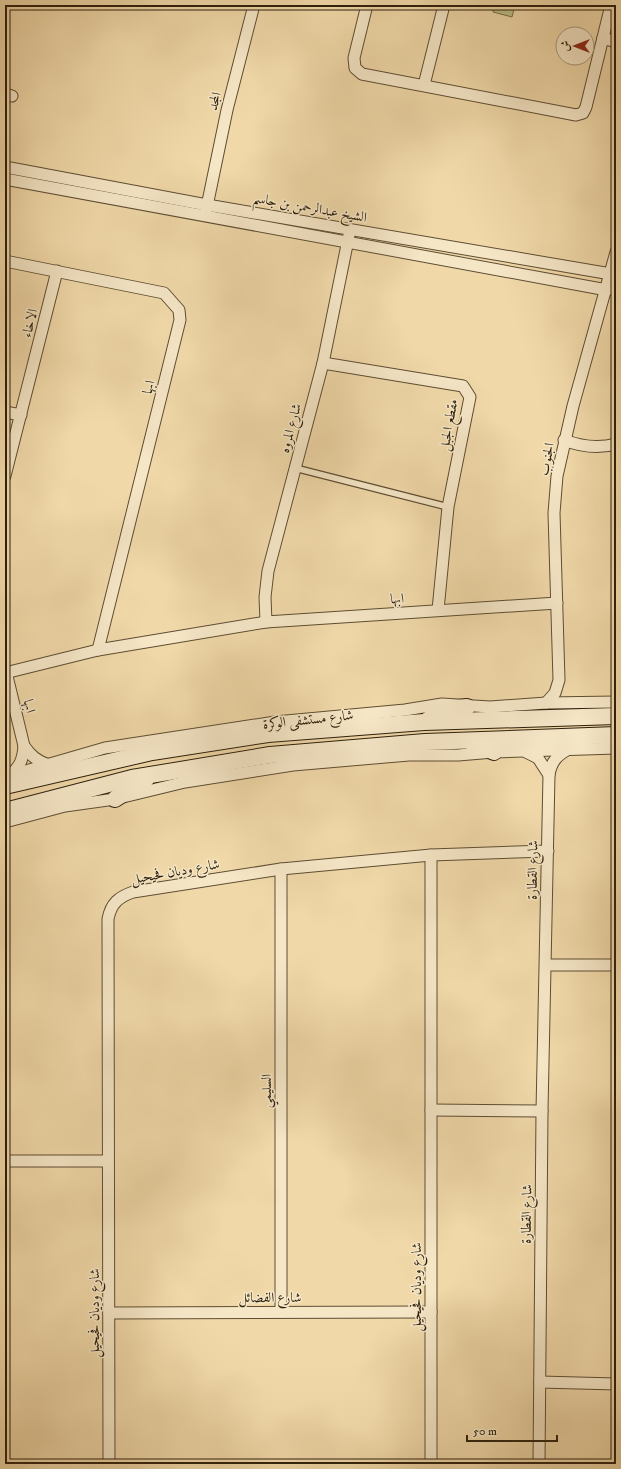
<svg xmlns="http://www.w3.org/2000/svg" width="621" height="1469" viewBox="0 0 621 1469" font-family="'IM FELL DW Pica',Amiri,serif">
	<rect width="100%" height="100%" fill="#f0d8a8"/>
	<filter id="stains"><feTurbulence type="fractalNoise" baseFrequency=".005" numOctaves="4"/><feColorMatrix values="0 0 0 0 .2 0 0 0 0 .09 0 0 0 0 .02 0 0 0 .5 -.17"/></filter>
	<radialGradient id="worn" r=".72"><stop offset=".6" stop-color="#630" stop-opacity="0"/><stop offset="1" stop-color="#630" stop-opacity=".3"/></radialGradient>
	<path fill="#bbbe86" stroke="#746e49" d="M494 5H515L512 17 493 12Z"/>
	<g fill="none" stroke-linecap="round" stroke-linejoin="round">
		<defs>
			<path id="lane" d="M295 468 448 507"/>
			<g id="street">
				<path d="M367 5 354 58 355 68 362 74 576 115 583 113 586 107 611 5"/>
				<path d="M603 38 616 42"/>
				<path d="M424 85 444 5"/>
				<path d="M5 94 12 96"/>
				<path d="M5 167 207 205 611 274"/>
				<path d="M5 179 607 290"/>
				<path d="M206 211 227 110 254 5"/>
				<path d="M5 261 164 293 179 310 180 320 98 650"/>
				<path d="M323 363 463 386 470 397 448 507 438 610"/>
				<path d="M5 412 21 415"/>
				<path d="M564 440C582 447 598 449 616 444"/>
				<path d="M5 476 57 271"/>
				<path d="M266 622 265 597 268 571 323 363 349 235"/>
				<path d="M6 672 24 746C23 759 20 767 10 775"/>
				<path d="M5 673 98 650 266 622 557 603"/>
				<path d="M546 703 555 693 559 680 554 513 557 476 573 406 616 252"/>
				<path d="M24 746C31 756 37 761 49 765"/>
				<path d="M526 752 538 758 549 775"/>
				<path d="M5 777 105 748 275 722 405 710 442 704 490 707 546 703 616 702"/>
				<path d="M5 822 65 806 115 799 185 782 293 765 409 755H458L494 752 616 748"/>
				<path d="M431 855V1464"/>
				<path d="M281 869V1312"/>
				<path d="M546 965H616"/>
				<path d="M431 1110 542 1111"/>
				<path d="M5 1161H108"/>
				<path d="M109 1313 431 1312"/>
				<path d="M540 1382 616 1384"/>
				<path d="M109 1464 108 919C111 903 119 897 133 892L281 869 431 855 548 851"/>
				<path d="M539 1464 542 1111 549 775C551 762 557 755 569 749"/>
			</g>
			<g id="secondary">
				<path d="M429 719 451 709 467 707"/>
				<path d="M471 742 494 752"/>
				<path d="M5 786 152 752 268 734 424 722 616 716"/>
				<path d="M115 799 146 779"/>
				<path d="M5 811 132 778 270 755 425 742 616 735"/>
			</g>
		</defs>
		<use href="#lane" stroke="#5e4d33" stroke-width="8"/>
		<use href="#street" stroke="#5e4d33" stroke-width="13"/>
		<use href="#secondary" stroke="#2d1f0c" stroke-width="18"/>
		<use href="#lane" stroke="#f5e6c6" stroke-width="5.5"/>
		<use href="#street" stroke="#f5e6c6" stroke-width="11"/>
		<use href="#secondary" stroke="#f5e6c6" stroke-width="16"/>
	</g>
	<g text-anchor="middle" stroke-width="3" stroke-linejoin="round" paint-order="stroke">
		<g font-size="14" fill="#2d1f0c" stroke="#f5e6c6">
			<text transform="translate(214 101) rotate(-76)" y="5">المجد</text>
			<text transform="translate(310 207) rotate(10)" y="5">الشيخ عبدالرحمن بن جاسم</text>
			<text transform="translate(29 323) rotate(-76)" y="5">الاخاء</text>
			<text transform="translate(148 387) rotate(-76)" y="5">ابها</text>
			<text transform="translate(448 425) rotate(-80)" y="5">مقطع الجبل</text>
			<text transform="translate(290 428) rotate(-75)" y="5">شارع المروه</text>
			<text transform="translate(546 459) rotate(-79)" y="5">الجنوب</text>
			<text transform="translate(397 598) rotate(-4)" y="5">ابها</text>
			<text transform="translate(30 706) rotate(77)" y="5">ابها</text>
			<text transform="translate(308 719) rotate(-6)" y="5">شارع مستشفى الوكرة</text>
			<text transform="translate(532 870) rotate(-89)" y="5">شارع القطارة</text>
			<text transform="translate(175 871) rotate(-10)" y="5">شارع وديان فحيحيل</text>
			<text transform="translate(266 1091) rotate(-90)" y="5">السليمي</text>
			<text transform="translate(526 1214) rotate(-89)" y="5">شارع القطارة</text>
			<text transform="translate(416 1287) rotate(-90)" y="5">شارع وديان فحيحيل</text>
			<text x="270" y="1302">شارع الفضائل</text>
			<text transform="translate(94 1313) rotate(-90)" y="5">شارع وديان فحيحيل</text>
		</g>
	</g>
	<rect width="621" height="1469" fill="none" stroke="#f0d8a8" stroke-width="20"/>
	<rect x="6" y="6" width="609" height="1457" fill="none" stroke="#2d1f0c" stroke-width="2"/>
	<rect x="10" y="10" width="601" height="1449" fill="none" stroke="#2d1f0c"/>
	<g transform="translate(575 46) rotate(270)"><circle r="19" fill="#f5e6c6" stroke="#a5967c"/>
	<path d="M0-3L7 15L0 10L-7 15Z" fill="#8f2418"/>
	<text y="-6" font-size="11" font-weight="bold" text-anchor="middle" fill="#2d1f0c">ش</text>
	</g>
	<path d="M467 1435v6h90v-6" fill="none" stroke="#2d1f0c" stroke-width="2"/>
	<text x="473" y="1435" font-size="12" fill="#2d1f0c" stroke="#f5e6c6" stroke-width="3" paint-order="stroke">50 m</text>
	<rect width="100%" height="100%" filter="url(#stains)"/>
	<rect width="100%" height="100%" fill="url(#worn)"/>
</svg>
